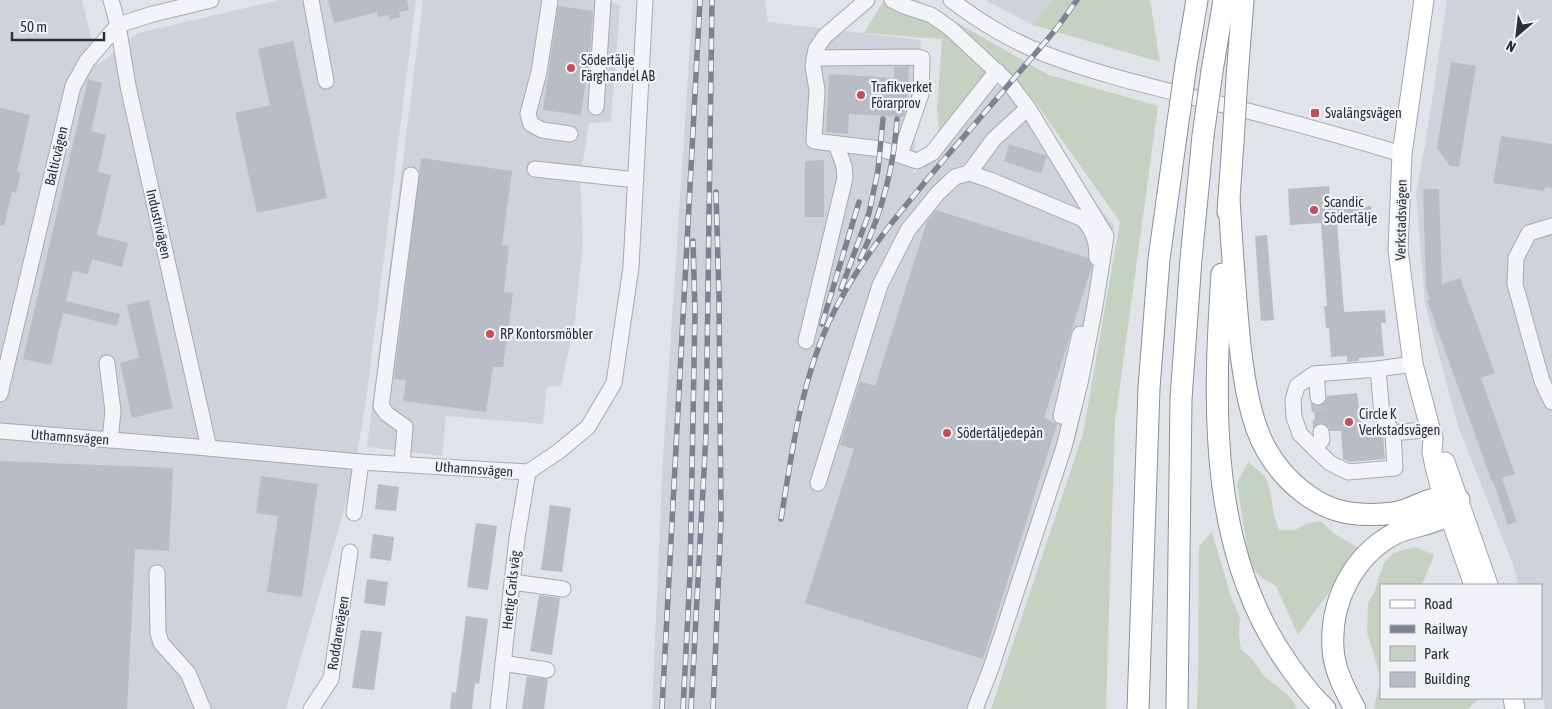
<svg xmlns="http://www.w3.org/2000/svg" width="1552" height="709" viewBox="0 0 1552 709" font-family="'Asap Condensed',sans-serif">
	<rect width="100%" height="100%" fill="#e0e3e8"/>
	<g fill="#cfd2da">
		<path d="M0 0H82L98 65 138 33 280 0H416L366 401 353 479 286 709H0Z"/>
		<path d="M423 0H608L620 6 611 122 589 123 580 178 583 241 575 320 561 386 547 387 543 424 446 416 442 456 367 447Z"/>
		<path d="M693 0H765L768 22 921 40 913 174 933 158 992 88 1002 86 1010 91 1114 226 1078 431 985 709H652L663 456Z"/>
		<path d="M985 0H1052L1033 25Z"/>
		<path d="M1447 0H1552V709H1545L1541 677V585H1518L1514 567 1459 429 1425 304 1416 193 1425 146Z"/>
	</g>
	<g fill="#c5d2c2">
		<path d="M884 0H917L1049 75 1158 106 1115 422 1106 709H991L1083 434 1120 222 1035 102 1002 65 939 132 937 110 942 39 864 33Z"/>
		<path d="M1052 0H1150L1160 62 1033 25Z"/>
		<path d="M1248 462 1265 476 1270 490 1274 515 1279 530H1295L1308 523 1320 521 1335 534 1360 549 1298 635 1276 586 1262 578 1250 566 1237 483Z"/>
		<path d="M1212 532 1231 597 1240 618 1239 634 1241 649 1253 660 1263 675 1288 695 1298 709H1197L1198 678 1199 546Z"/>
		<path d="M1415 547 1434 555 1422 585H1381V679L1367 632 1368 603 1375 590 1379 576 1385 562 1393 553Z"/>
		<path d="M1381 681V698H1480L1468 709H1375L1374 706Z"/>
	</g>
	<g fill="#b8bcc5">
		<path d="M328 0H407L409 10 399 12 400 17 390 20 389 15 378 17 377 12 334 23Z"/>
		<path d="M558 6 593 11 588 80H586L581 115 543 110Z"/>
		<path d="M293 41 327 198 257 213 235 113 270 105 258 49Z"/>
		<path d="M1451 62 1476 66 1459 167 1450 166 1437 148Z"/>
		<path d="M909 66 907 106 903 117 849 114 848 134 826 132 829 74 894 78V67Z"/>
		<path d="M88 79 102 83 91 131 106 135 98 172 111 175 97 235 128 243 122 267 92 259 88 274 73 271 66 301 120 314 117 326 63 313 51 365 23 359Z"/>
		<path d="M0 108 30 115 17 172 21 173 16 193 12 192 4 226 0 225Z"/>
		<path d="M1501 136 1552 144V188L1545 187 1544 191 1493 183Z"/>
		<path d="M1009 144 1047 156 1041 174 1004 161Z"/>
		<path d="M421 158 512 171 502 245 509 246 504 292 513 293 503 367H493L486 412 403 401 406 380 394 379Z"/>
		<path d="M824 160V217H805V161Z"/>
		<path d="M1329 186 1330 198 1363 196V207L1371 206 1372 220 1337 223 1344 312 1385 310 1386 323H1381L1384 356 1359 358V361L1347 362V356L1331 357 1329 328H1326L1324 306H1327L1321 223 1290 225 1288 189Z"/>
		<path d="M1423 189H1439L1442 284 1460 278 1495 373 1481 378 1515 474 1502 478 1517 522 1508 525 1493 481 1492 482 1427 300 1430 299 1426 288Z"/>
		<path d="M936 210 1088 258 1092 266 1044 418 1057 424 983 659 805 603 854 449 840 445 860 381 875 386 927 221Z"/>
		<path d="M1267 235 1274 320 1261 321 1255 236Z"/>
		<path d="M149 300 173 408 132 418 120 363 139 358 127 305Z"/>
		<path d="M1357 393 1363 436 1383 434 1385 459 1350 462 1343 459 1341 431H1330L1329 427 1324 423 1315 425 1314 405H1323L1326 401 1327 396Z"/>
		<path d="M0 461 173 468 169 551 135 549 127 709H0Z"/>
		<path d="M261 476 318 484 302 597 267 592 278 516 256 513Z"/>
		<path d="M378 484 399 487 396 511 375 509Z"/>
		<path d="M550 505 571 508 562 572 541 570Z"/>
		<path d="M476 523 497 526 488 590 467 587Z"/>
		<path d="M373 534 394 537 391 561 370 558Z"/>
		<path d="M367 579 388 582 385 606 364 603Z"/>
		<path d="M539 595 560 598 552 655 530 651Z"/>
		<path d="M466 616 488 619 479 684 475 683 472 709H450L452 692 456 693Z"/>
		<path d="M361 630 382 632 374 690 352 688Z"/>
		<path d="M527 676 548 679 544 709H522Z"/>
	</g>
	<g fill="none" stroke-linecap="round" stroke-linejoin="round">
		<path stroke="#bcbfc6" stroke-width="15" stroke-dasharray="15 8" stroke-linecap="butt" d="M1318 397 1321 432"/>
		<defs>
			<g id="minor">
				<path d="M111 0 118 25 128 86 209 448"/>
				<path d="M311 0 326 81"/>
				<path d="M550 0 539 72 528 114 531 124 542 130 570 134"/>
				<path d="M867 0 825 36 816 49 813 66 817 90 814 141 881 149 917 161 932 153 997 71"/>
				<path d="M892 0 904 6 931 15 940 21 951 29 1010 84 1028 108 1106 236 1095 306 1080 383 1064 447 991 668 975 709"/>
				<path d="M951 0C980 22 1011 41 1045 54 1102 76 1162 89 1220 104 1281 119 1342 136 1402 154"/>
				<path d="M814 58 917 57 922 58 921 94 900 155"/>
				<path d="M596 107 603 0"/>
				<path d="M535 169 636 180"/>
				<path d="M969 173 994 139 1028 108"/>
				<path d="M1552 226 1529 233 1516 258 1515 284 1542 381 1552 402"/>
				<path d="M806 341 845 178 844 166 836 144"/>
				<path d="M107 363 113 411 110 440"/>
				<path d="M1413 364 1378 369 1382 415 1393 433 1431 429"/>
				<path d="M1378 369 1314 374 1297 386 1293 400 1294 417 1300 434 1314 448 1330 463 1348 472 1395 468 1393 433"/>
				<path d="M1316 374 1318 397"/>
				<path d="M0 394 73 86 87 61 118 25 153 14 211 0"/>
				<path d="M1061 416 1080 334"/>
				<path d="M0 431 197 447 361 462 528 472 558 452 588 427 614 383 631 267 645 0"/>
				<path d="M1314 448 1322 440 1321 432"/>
				<path d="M402 464 405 427 387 414 381 406 411 175"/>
				<path d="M818 483 880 285 908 230 938 193 955 177 969 173 990 180 1083 219C1094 232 1097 241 1097 258"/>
				<path d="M354 513 361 462"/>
				<path d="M157 573 158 633 161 643 188 673 203 709"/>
				<path d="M512 582 563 589"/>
				<path d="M503 663 547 670"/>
				<path d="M311 709 331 679 350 552"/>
				<path d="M498 709 517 538 528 472"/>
			</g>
			<g id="major">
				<path d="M1424 0 1402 154 1398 250 1413 364 1433 439 1432 452 1435 467 1443 497 1474 585"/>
				<path d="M1445 462 1488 585"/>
				<path d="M1513 698 1515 709"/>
			</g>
			<g id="highway">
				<path d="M1186 65 1197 0"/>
				<path d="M1212 71 1224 0"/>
				<path d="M1237 78 1243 0"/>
				<path d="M1229 199C1232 248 1235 297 1240 346 1244 379 1250 422 1267 451 1284 480 1315 508 1349 513 1364 515 1379 515 1394 513 1415 510 1437 490 1459 500 1454 524 1412 524 1394 534 1353 556 1330 602 1333 648 1334 670 1345 690 1355 709"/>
				<path d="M1228 212 1233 142"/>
				<path d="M1222 274C1213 410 1208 557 1293 671 1303 685 1313 698 1325 709"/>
				<path d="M1138 709 1149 388 1159 259 1177 129"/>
				<path d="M1177 709 1181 399 1191 259 1203 136"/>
			</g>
		</defs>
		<use href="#minor" stroke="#a6aab2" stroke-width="17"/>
		<use href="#major" stroke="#a1a7b3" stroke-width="21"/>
		<use href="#highway" stroke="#89909e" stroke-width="23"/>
		<use href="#minor" stroke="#f3f4f7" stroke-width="15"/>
		<use href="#major" stroke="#fff" stroke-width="19"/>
		<use href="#highway" stroke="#fff" stroke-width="21"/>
		<defs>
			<g id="rail">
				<path d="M860 259C881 215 894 169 897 119"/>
				<path d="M841 289 869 213 878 170 883 119"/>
				<path d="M822 324 859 202"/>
				<path d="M781 519C792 453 800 386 828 324 858 259 907 203 953 149 988 109 1023 68 1057 28L1077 0"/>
				<path d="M662 709 700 0"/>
				<path d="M683 709 690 574 695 312 693 241"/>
				<path d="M691 709 706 434 712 0"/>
				<path d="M713 709 721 519 719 295 716 192"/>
			</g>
		</defs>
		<use href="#rail" stroke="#7b8291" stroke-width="5.5"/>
		<use href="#rail" stroke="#f0f2f6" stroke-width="4" stroke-dasharray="11" stroke-linecap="butt"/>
		<defs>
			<g id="highway-bridge">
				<path d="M1177 129 1186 65"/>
				<path d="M1203 136 1212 71"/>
				<path d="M1233 142 1237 78"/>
			</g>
		</defs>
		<use href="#highway-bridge" stroke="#89909e" stroke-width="23" stroke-linecap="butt"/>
		<use href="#highway-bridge" stroke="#fff" stroke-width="21"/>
	</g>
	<g fill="#c54e57" stroke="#f0f2f6" stroke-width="2">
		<circle cx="571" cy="68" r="5"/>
		<circle cx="861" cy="95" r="5"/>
		<rect x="1310" y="108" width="10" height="10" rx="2.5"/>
		<circle cx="1314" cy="210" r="5"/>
		<circle cx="490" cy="334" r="5"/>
		<circle cx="1349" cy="422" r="5"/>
		<circle cx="947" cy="433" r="5"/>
	</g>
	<g text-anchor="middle" stroke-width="4.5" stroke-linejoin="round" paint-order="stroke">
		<g font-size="14" fill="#2a303f" stroke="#f0f2f6" text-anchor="start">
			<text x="581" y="65">Södertälje<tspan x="581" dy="16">Färghandel AB</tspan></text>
			<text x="871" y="92">Trafikverket<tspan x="871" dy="16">Förarprov</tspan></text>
			<text x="1325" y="118">Svalängsvägen</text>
			<text x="1324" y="207">Scandic<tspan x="1324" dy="16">Södertälje</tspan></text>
			<text x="500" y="339">RP Kontorsmöbler</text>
			<text x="1359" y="419">Circle K<tspan x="1359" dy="16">Verkstadsvägen</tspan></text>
			<text x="957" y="438">Södertäljedepån</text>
		</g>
		<g font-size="14" fill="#2a303f" stroke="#f0f2f6">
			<text transform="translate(56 156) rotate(-77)" y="5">Balticvägen</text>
			<text transform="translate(1401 220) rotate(-89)" y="5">Verkstadsvägen</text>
			<text transform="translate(159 224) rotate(77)" y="5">Industrivägen</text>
			<text transform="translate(70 437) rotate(4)" y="5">Uthamnsvägen</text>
			<text transform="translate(474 469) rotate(4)" y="5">Uthamnsvägen</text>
			<text transform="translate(511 590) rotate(-84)" y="5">Hertig Carls väg</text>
			<text transform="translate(338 633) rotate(-81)" y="5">Roddarevägen</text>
		</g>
	</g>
	<rect x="1380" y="584" width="162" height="115" fill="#f0f2f6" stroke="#a1a4ad"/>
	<rect x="1390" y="600" width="25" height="8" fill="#ffffff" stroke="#a1a4ad"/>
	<text x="1424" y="609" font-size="15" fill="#2a303f">Road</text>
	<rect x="1390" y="625" width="25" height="8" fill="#7b8291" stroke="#a1a4ad"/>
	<text x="1424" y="634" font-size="15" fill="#2a303f">Railway</text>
	<rect x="1390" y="646" width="25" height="15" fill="#c5d2c2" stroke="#a1a4ad"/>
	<text x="1424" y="659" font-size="15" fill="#2a303f">Park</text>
	<rect x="1390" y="672" width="25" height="15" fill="#b8bcc5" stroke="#a1a4ad"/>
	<text x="1424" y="684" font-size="15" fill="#2a303f">Building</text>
	<g transform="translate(1517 35) rotate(208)" stroke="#f0f2f6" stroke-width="4" paint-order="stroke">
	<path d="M0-4L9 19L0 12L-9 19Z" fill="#2a303f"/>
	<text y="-8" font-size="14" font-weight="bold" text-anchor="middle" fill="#2a303f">N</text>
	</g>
	<path d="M12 32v8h92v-8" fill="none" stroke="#2a303f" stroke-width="2.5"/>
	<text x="20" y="32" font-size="15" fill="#2a303f" stroke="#f0f2f6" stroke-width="4" paint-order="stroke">50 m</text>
</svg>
